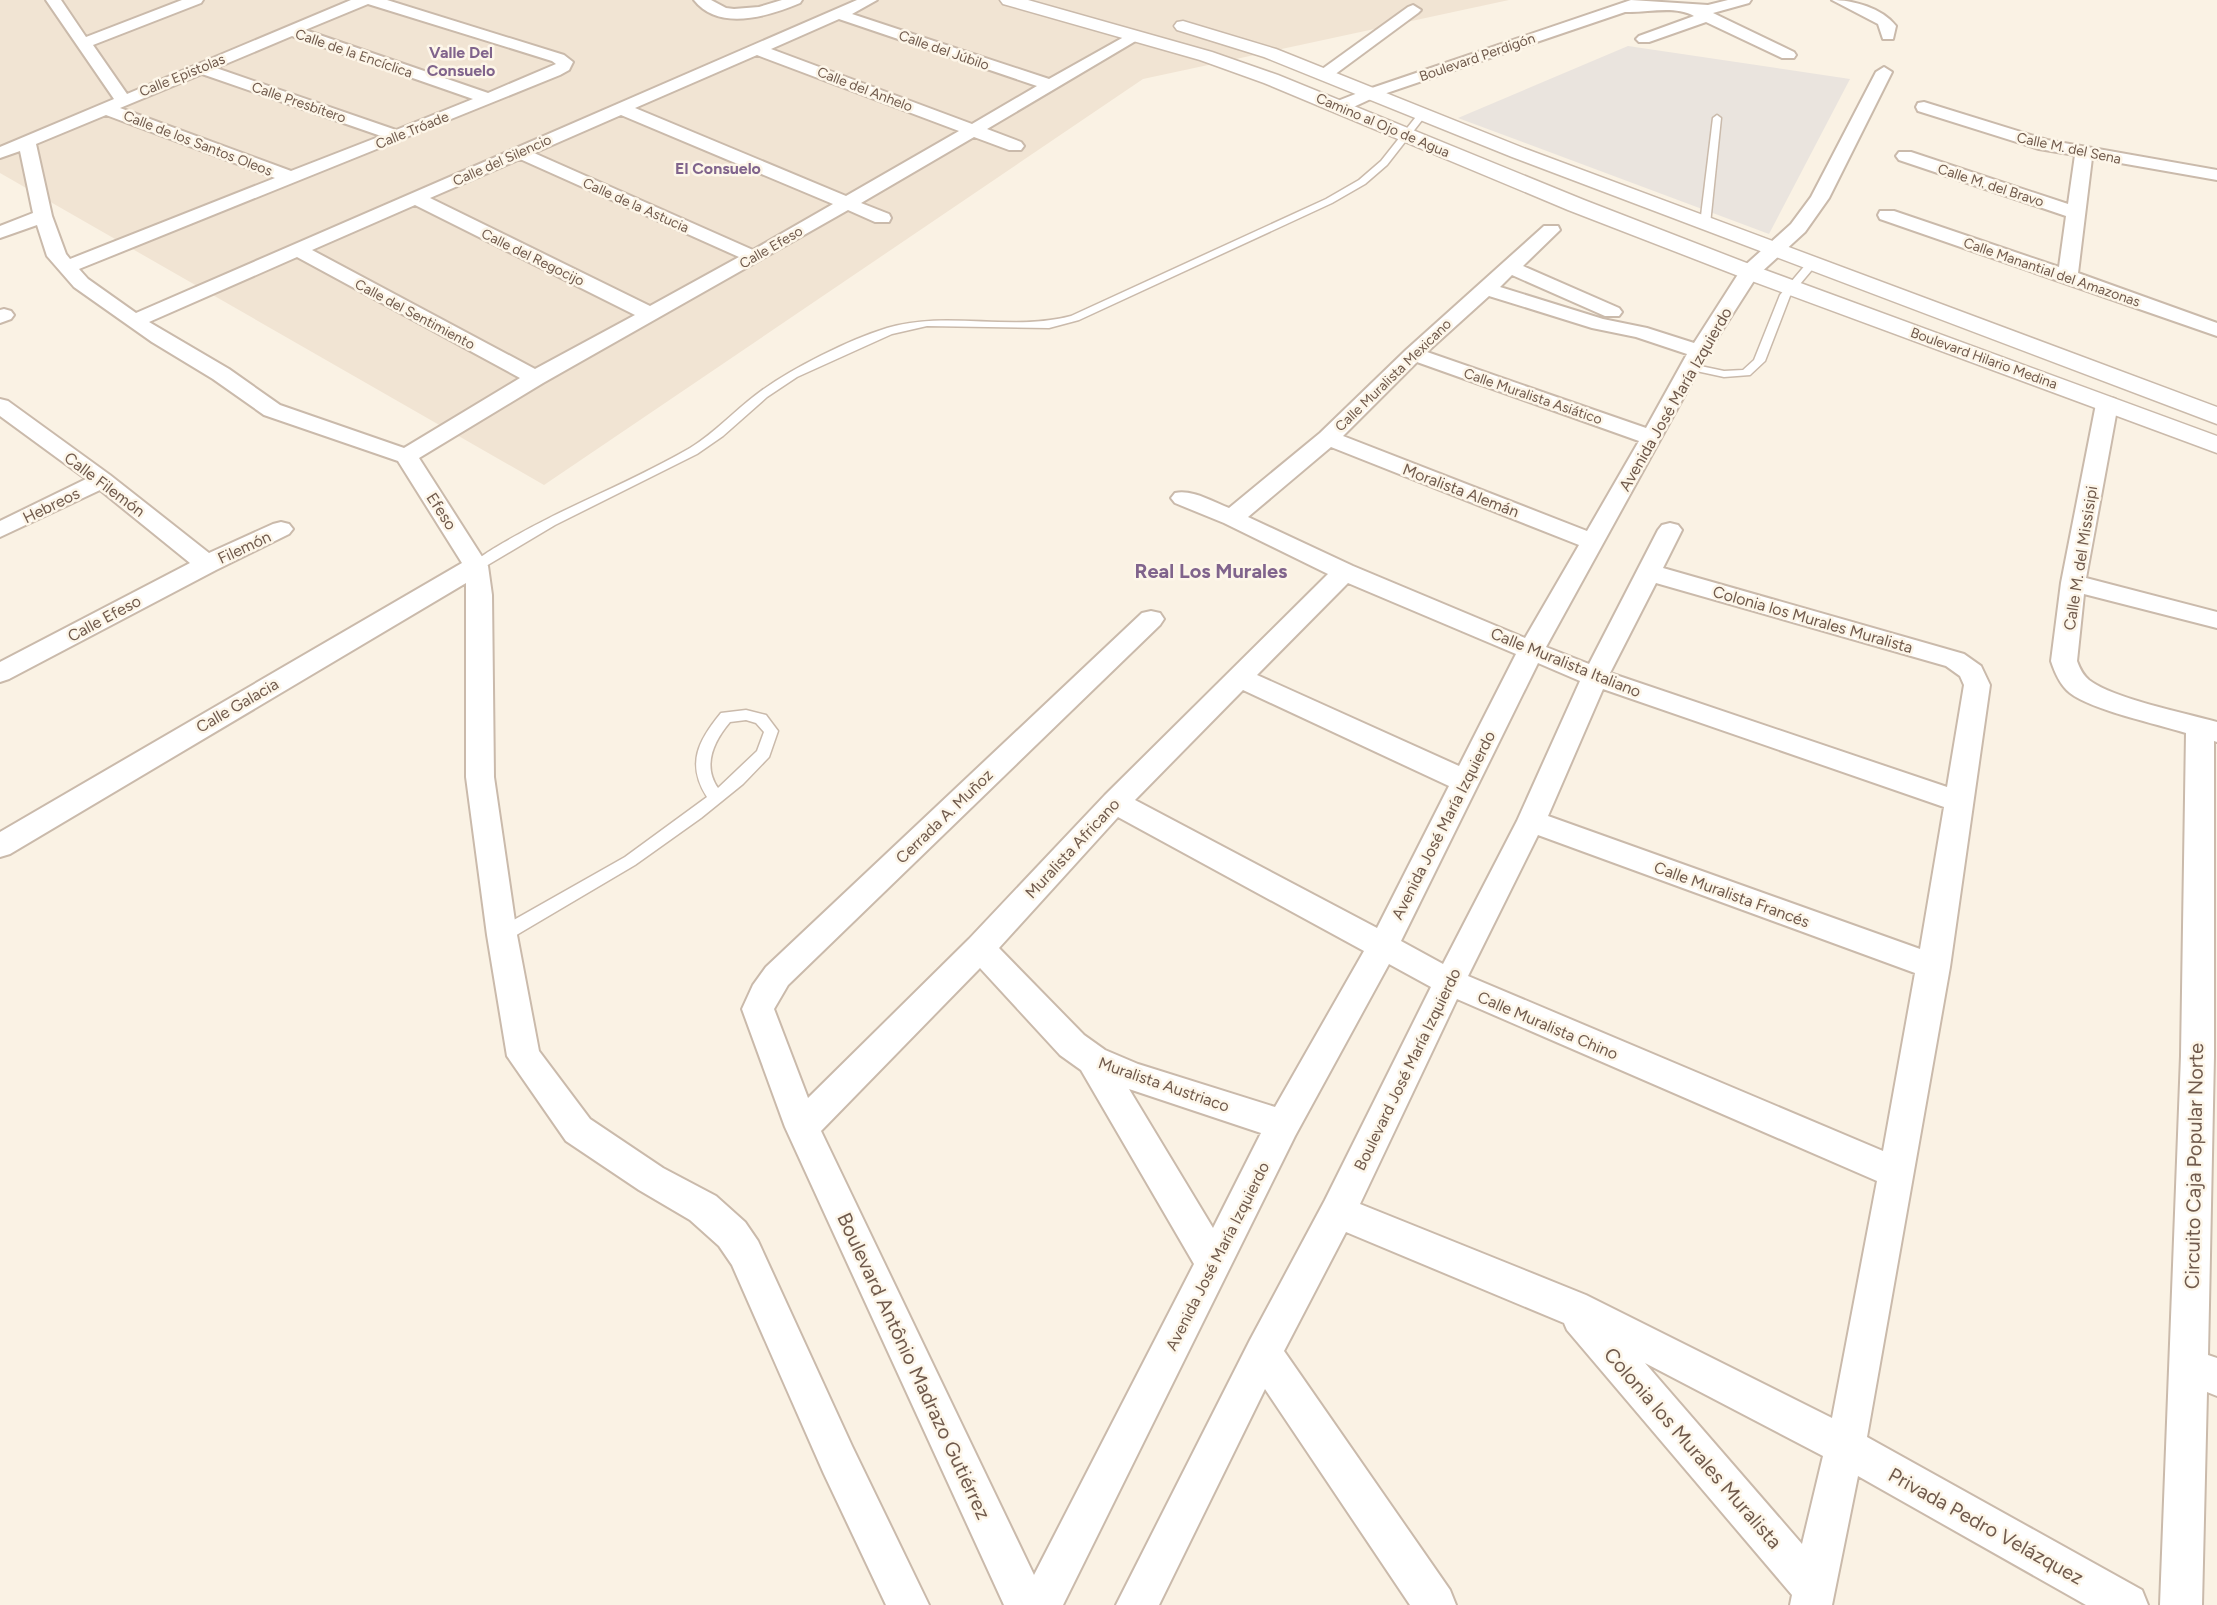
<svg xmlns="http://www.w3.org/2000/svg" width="2217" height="1605" viewBox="0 0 2217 1605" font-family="Figtree,sans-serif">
	<rect width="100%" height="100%" fill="#faf2e4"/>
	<path fill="#f1e4d3" d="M0 0H1509L1143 79 544 485 0 173Z"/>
	<path fill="#eae4de" d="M1628 46 1850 79 1769 234 1458 118Z"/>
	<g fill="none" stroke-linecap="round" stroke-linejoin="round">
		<defs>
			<g id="service">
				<path d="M1422 112 1426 115 1387 165 1365 184 1332 203 1079 320 1049 328 927 326 892 334 797 377 767 397 723 436 697 454 555 525 481 569H471L470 566C479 554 539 523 555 515 600 493 647 473 690 448 716 432 736 409 761 391 793 368 848 340 887 328 948 310 1010 332 1071 316L1326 199 1359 180 1381 161 1419 113Z"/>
				<path d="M1717 115 1721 118 1710 224 1705 227 1700 224 1713 118Z"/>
				<path d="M1807 263 1816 265 1790 296 1765 361 1750 375 1724 377 1687 369 1685 367 1691 364 1724 371 1743 370 1754 360 1780 295Z"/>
				<path d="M746 710 766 715 778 731 769 757 743 784 701 818 635 865 508 940 502 941 496 940 494 935 496 930 625 857 707 797C686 764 698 741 721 713ZM746 720 756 723 764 732 757 751 718 788C702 765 714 741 730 722Z"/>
			</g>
			<g id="minor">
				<path d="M46 0H61L86 37 182 0H203L201 3 93 45 127 94 351 0H387L564 55 573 62 569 70 560 75 79 269 88 279 136 313 857 0H877L852 14 1049 79 1131 33H1141L1144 36 987 129 1021 142 1024 146 1021 150H1009L974 137 861 203 889 214 891 218 889 222H875L848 210 543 383 419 458 488 566 492 595 494 777 517 935 539 1051 590 1119 663 1168 716 1196 745 1222 758 1241 852 1446 929 1605H886L824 1474 732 1265 719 1246 690 1220 639 1190 566 1141 507 1056 487 935 466 777V583L10 854 0 857V832L462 563 398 461 264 415 213 379 152 342 74 287 47 256 37 225 0 238V226L33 213 20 151 0 158V147L114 99ZM368 4 552 61 556 64 488 93 305 30ZM839 19 1037 86 972 124 771 49ZM292 36 473 99 396 130 216 68ZM757 55 959 131 846 196 635 108ZM202 74 381 136 291 171 120 108ZM106 115 275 178 70 259 66 254 52 216 36 144ZM621 115 833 204 753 250 534 153ZM520 159 739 257 650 306 430 198ZM415 205 635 315 535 369 312 250ZM297 257 520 378 404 448 280 405 229 369 149 322Z"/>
				<path d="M694 0H711L726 8 734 9 759 7 782 0H802L800 3C769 16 719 32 694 0Z"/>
				<path d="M1631 0 1708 5 1728 0H1751L1749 3 1713 13 1794 52 1796 55 1794 58H1782L1706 22 1649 42H1639L1636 39 1639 36 1694 16C1673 5 1648 13 1625 12L1375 97 1347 110H1335L1333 106 1335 102 1363 91Z"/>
				<path d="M1832 0C1853 0 1882 8 1896 26L1893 39H1883L1878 24Z"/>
				<path d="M1413 5 1421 10 1418 13 1330 78H1318L1316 75 1318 72 1408 7Z"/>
				<path d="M1884 67 1892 72 1829 198 1805 232 1757 276 1709 351 1546 647 1589 664 1658 530 1662 525 1670 523 1678 525 1682 530 1663 568 1964 654 1981 666 1990 685 1950 967 1867 1437 2142 1590 2148 1605H2086L1858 1476 1832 1605H1790L1792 1595 1567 1330 1564 1323 1346 1232 1284 1351 1450 1590 1456 1605H1410L1265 1389 1159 1605H1116L1250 1340 1325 1200 1431 987 1389 964 1295 1136 1063 1605H1004L785 1127 742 1009 753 985 766 967 1142 613 1151 611 1160 613 1164 619 1160 625 788 985 774 1009 808 1098 969 939 1105 795 1328 574 1224 523 1175 503 1171 498 1175 493C1192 489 1213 502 1229 508L1320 433 1406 350 1544 226H1558L1560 230 1523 266 1619 308 1622 312 1619 316H1605L1512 275 1500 287 1603 319 1647 328 1694 343 1742 268 1791 224 1811 197 1876 72ZM1489 296 1592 328 1636 337 1687 354 1646 428 1427 352ZM1417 362 1639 441 1587 531 1343 436ZM1331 447 1579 545 1525 638 1353 566 1248 517ZM1348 583 1516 654 1459 766 1257 675ZM1656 583 1946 666 1960 676 1964 685 1947 787 1610 673ZM1538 663 1580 681 1517 821 1443 964 1401 941ZM1603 689 1944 807 1920 949 1548 816ZM1243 690 1449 786 1377 928 1135 800ZM1118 817 1364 951 1275 1107 1138 1064 1105 1050 1084 1035 999 948ZM1538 835 1915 973 1883 1151 1468 976ZM980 968 1060 1055 1081 1070 1194 1264 1034 1575 821 1131ZM1457 999 1877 1181 1832 1418 1586 1295 1360 1204ZM1129 1089 1261 1133 1213 1228ZM1645 1363 1823 1456 1802 1544Z"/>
				<path d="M1924 102 2047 140 2217 170V180L2092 158 2078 273 2217 323V336L1880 219 1878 215 1880 211H1894L2059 267 2066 216 1899 160 1896 156 1899 152H1911L2068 204 2075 155 2039 149 1918 111 1916 107 1918 103Z"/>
				<path d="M4 309 11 311 14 315 11 319 0 323V310Z"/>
				<path d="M2107 397 2115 399 2118 404 2086 578 2217 612V628L2084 594 2077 661C2080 669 2083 675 2089 680 2114 699 2185 713 2217 722V742L2214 741V1056L2208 1355 2217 1358V1396L2207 1392 2202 1605H2160L2181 1056 2186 733C2157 724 2092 710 2070 693 2060 685 2055 673 2051 661L2061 583 2096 404 2099 399Z"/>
				<path d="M0 399 8 401 110 475 209 553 273 524 281 522 289 524 293 529 289 534 216 570 9 679 0 682V662L190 563 100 490 0 537V521L86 479 0 416Z"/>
			</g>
			<g id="tertiary">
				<path d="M1000 0H1028L1212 52 1278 75 1584 200 1757 267 2217 436V453L1741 277 1568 210 1264 83 1200 60 1003 4Z"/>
				<path d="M1183 21 1276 49 1526 149 2217 407V424L1512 157 1264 57 1177 30 1174 26 1177 22Z"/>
			</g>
		</defs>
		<use href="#service" stroke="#cabaab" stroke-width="3"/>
		<use href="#minor" stroke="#cabaab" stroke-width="4"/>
		<use href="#tertiary" stroke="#cabaab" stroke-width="3"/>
		<use href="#service" fill="#fff" fill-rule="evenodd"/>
		<use href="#minor" fill="#fff" fill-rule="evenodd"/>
		<use href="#tertiary" fill="#fff" fill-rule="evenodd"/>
	</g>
	<g text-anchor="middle" stroke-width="5" stroke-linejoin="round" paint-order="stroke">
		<g font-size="14" fill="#705a4c" stroke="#fdf6e9">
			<text transform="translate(944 50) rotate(19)" y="5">Calle del Júbilo</text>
			<text transform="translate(354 53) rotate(19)" y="5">Calle de la Encíclica</text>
			<text transform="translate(1477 57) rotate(-19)" y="5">Boulevard Perdigón</text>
			<text transform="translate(182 75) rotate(-22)" y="5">Calle Epistolas</text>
			<text transform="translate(865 89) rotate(21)" y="5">Calle del Anhelo</text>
			<text transform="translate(299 102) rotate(19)" y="5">Calle Presbítero</text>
			<text transform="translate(1383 125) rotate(23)" y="5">Camino al Ojo de Agua</text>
			<text transform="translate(412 130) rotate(-22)" y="5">Calle Tróade</text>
			<text transform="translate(198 143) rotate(21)" y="5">Calle de los Santos Oleos</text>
			<text transform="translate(2069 148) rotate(12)" y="5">Calle M. del Sena</text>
			<text transform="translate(502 160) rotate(-24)" y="5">Calle del Silencio</text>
			<text transform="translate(1991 185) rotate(18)" y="5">Calle M. del Bravo</text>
			<text transform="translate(636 205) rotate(24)" y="5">Calle de la Astucia</text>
			<text transform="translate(771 247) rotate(-30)" y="5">Calle Efeso</text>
			<text transform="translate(533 257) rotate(26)" y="5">Calle del Regocijo</text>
			<text transform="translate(2052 272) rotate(19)" y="5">Calle Manantial del Amazonas</text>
			<text transform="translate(415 314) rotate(28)" y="5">Calle del Sentimiento</text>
			<text transform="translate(1984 358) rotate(20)" y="5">Boulevard Hilario Medina</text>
			<text transform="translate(1393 375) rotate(-44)" y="5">Calle Muralista Mexicano</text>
			<text transform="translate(1533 396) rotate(19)" y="5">Calle Muralista Asiático</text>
		</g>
		<g font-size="16" font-weight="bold" fill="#80648c" stroke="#fdf6e9">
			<text x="461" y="58">Valle Del<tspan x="461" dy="18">Consuelo</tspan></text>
			<text x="718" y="174">El Consuelo</text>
		</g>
		<g font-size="16" fill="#705a4c" stroke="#fdf6e9">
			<text transform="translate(1675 399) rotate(-60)" y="6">Avenida José María Izquierdo</text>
			<text transform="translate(105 484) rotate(37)" y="6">Calle Filemón</text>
			<text transform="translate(1461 490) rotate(21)" y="6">Moralista Alemán</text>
			<text transform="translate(51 505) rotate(-26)" y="6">Hebreos</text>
			<text transform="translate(442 511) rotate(57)" y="6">Efeso</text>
			<text transform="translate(244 547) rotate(-25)" y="6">Filemón</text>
			<text transform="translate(2080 558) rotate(-81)" y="6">Calle M. del Missisipi</text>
			<text transform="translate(104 618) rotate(-28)" y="6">Calle Efeso</text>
			<text transform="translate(1813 619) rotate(16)" y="6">Colonia los Murales Muralista</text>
			<text transform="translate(1566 662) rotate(22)" y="6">Calle Muralista Italiano</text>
			<text transform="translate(237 705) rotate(-30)" y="6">Calle Galacia</text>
			<text transform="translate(944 816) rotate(-44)" y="6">Cerrada A. Muñoz</text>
			<text transform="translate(1443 825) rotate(-63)" y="6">Avenida José María Izquierdo</text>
			<text transform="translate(1072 848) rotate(-47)" y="6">Muralista Africano</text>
			<text transform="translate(1732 894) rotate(20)" y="6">Calle Muralista Francés</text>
			<text transform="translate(1548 1025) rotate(23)" y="6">Calle Muralista Chino</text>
			<text transform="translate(1407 1069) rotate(-64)" y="6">Boulevard José María Izquierdo</text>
			<text transform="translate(1164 1084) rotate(19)" y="6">Muralista Austriaco</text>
			<text transform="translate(1217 1256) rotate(-63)" y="6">Avenida José María Izquierdo</text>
		</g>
		<g font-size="20" font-weight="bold" fill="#80648c" stroke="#fdf6e9">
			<text x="1211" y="578">Real Los Murales</text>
		</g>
		<g font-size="20" fill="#705a4c" stroke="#fdf6e9">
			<text transform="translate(2194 1166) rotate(-89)" y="7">Circuito Caja Popular Norte</text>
			<text transform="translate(914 1366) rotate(65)" y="7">Boulevard Antônio Madrazo Gutiérrez</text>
			<text transform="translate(1693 1448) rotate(49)" y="7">Colonia los Murales Muralista</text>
			<text transform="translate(1986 1526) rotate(29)" y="7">Privada Pedro Velázquez</text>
		</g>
	</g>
</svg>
